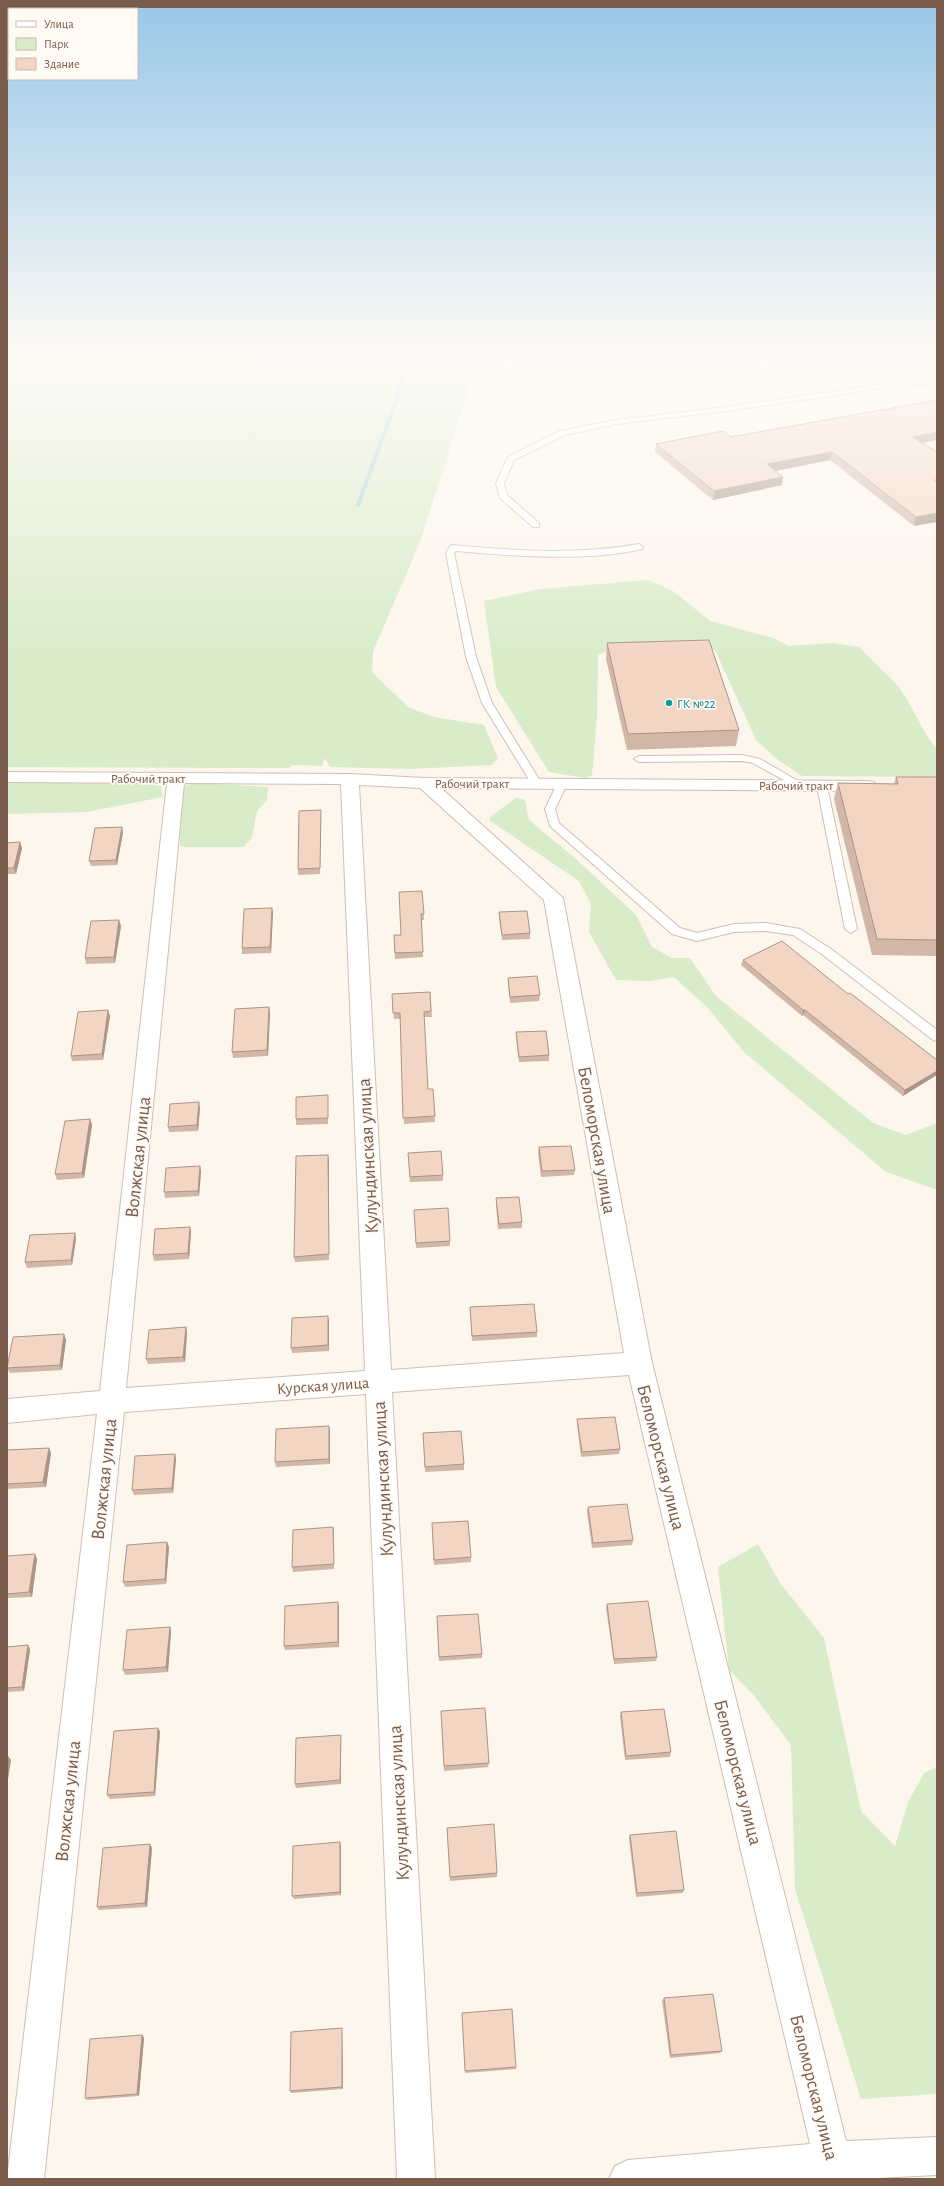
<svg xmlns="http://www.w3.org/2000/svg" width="944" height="2186" viewBox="0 0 944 2186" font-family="'Alegreya Sans',sans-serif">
	<rect width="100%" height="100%" fill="#fdf6ec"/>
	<g fill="#d8ecc9">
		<path d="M7 354H480L419 545 373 651 372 672 408 707 434 717 484 725 498 758 492 765 410 769 330 767 325 758 322 766 293 765 289 768 7 767Z"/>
		<path d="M648 580 673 591 710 621 773 638 789 646 831 643 860 647C871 661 886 672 897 685 913 704 920 730 937 749V775L933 777 802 776 778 760 756 740 715 650 692 648 608 651 598 655 597 718 592 775 585 778 549 772 496 687 484 601 540 589Z"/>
		<path d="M7 782 149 784 161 786 163 797 87 812 7 814Z"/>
		<path d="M197 783 268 787 267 800 257 811 252 837 244 847H181C176 828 180 805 185 786Z"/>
		<path d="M516 798 525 800 529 820 575 858 636 915 652 947 672 958H690L716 996 873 1123 906 1135 937 1123V1191L935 1189 886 1172 744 1052 708 1008 674 977 650 981 616 980 589 932 591 904 579 881 489 820 491 816Z"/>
		<path d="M758 1544 780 1583 824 1638 861 1811 895 1846 908 1802 924 1773 937 1767V2094L861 2099 795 1889 791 1745 752 1693 729 1670 718 1567Z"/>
	</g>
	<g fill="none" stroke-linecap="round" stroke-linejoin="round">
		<path stroke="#a5d3da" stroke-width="4" d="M358 505 395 404 409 354"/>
		<defs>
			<g id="lane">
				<path d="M912 380H928L932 382 928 384H912L727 411 616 424 565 435 514 460 504 483 507 495 539 523V527H533L500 498 496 483 508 457 560 431 616 420 727 407Z"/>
				<path d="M639 544 643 547 642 549C587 562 512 556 456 551L454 553 476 657 492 703 542 784 537 787 533 786 482 703 466 657 446 553 450 546 453 545C515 551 577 555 639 544Z"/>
				<path d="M742 755 760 759 805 785 800 788 796 787 753 763 742 761 639 762 634 759 639 756Z"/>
				<path d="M562 781 567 784 555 809 559 823 680 928 697 933 734 924 766 923 800 929 831 949 937 1030V1041L933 1040 823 955 793 935 766 931 734 932 697 941 672 934 550 826 545 809 557 784Z"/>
				<path d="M822 783 827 786 857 929 851 933 845 929 817 786Z"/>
			</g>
			<g id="street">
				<path d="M928 378 937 382V390L922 382Z"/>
				<path d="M7 772 350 774 425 778 868 781 874 782 877 786 874 790 868 791 441 788 563 898 652 1363 846 2141 937 2137V2175L856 2179H609L615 2166 628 2160 810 2144 629 1375 392 1392 435 2179H397L366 1394 124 1412 44 2179H7L97 1414 7 1423V1399L100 1391 167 783 7 782ZM184 783 341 784 365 1371 126 1388ZM359 785 420 788 544 900 624 1353 391 1370Z"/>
			</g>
		</defs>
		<use href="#lane" stroke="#d1beb0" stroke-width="2"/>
		<use href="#street" stroke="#d1beb0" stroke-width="2"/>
		<use href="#lane" fill="#fff" fill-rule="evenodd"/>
		<use href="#street" fill="#fff" fill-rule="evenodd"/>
	</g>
	<g fill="#d1b7a8">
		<path d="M731 437 923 443 937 452 914 526 830 460 776 471 782 485 713 500 655 452 656 444Z"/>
		<path d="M607 643 739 730 736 746 627 750 606 659Z"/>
		<path d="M896 777H937V956L872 955 834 799 838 783 894 784Z"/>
		<path d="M321 810V815L320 874 298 875V869Z"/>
		<path d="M123 832 117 865 91 866 89 861Z"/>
		<path d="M20 842 22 848 16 874H7V843Z"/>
		<path d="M422 891 424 920H421L423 957 395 959 394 935H401Z"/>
		<path d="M272 908 273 913 271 953 242 954V948Z"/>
		<path d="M499 912 530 933V939L502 940 499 918Z"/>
		<path d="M121 926 115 963 86 964 85 958Z"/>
		<path d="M743 960 848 994 937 1060 903 1096 803 1015 802 1016 741 965Z"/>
		<path d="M508 978 540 995 539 1001 510 1003 508 983Z"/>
		<path d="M430 992 432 1017H424L428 1089H433L435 1122 404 1124 400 1019H394L392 994Z"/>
		<path d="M269 1007 270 1013 268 1056 233 1058 232 1052Z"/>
		<path d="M110 1016 103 1060 72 1061 71 1056Z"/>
		<path d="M516 1032 549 1055V1061L519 1062 516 1038Z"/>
		<path d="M328 1101V1124L296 1125V1119Z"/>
		<path d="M200 1108 198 1131 169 1132 168 1127Z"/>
		<path d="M90 1119 92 1125 84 1178 57 1180 55 1174Z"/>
		<path d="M539 1147 575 1170 574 1175 541 1177 538 1153Z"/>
		<path d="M408 1153 443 1175V1181L410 1182Z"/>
		<path d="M328 1155 329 1160V1260L295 1262 294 1257Z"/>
		<path d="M200 1166 201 1172 199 1196 165 1198 164 1192Z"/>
		<path d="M496 1198 522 1222V1228L498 1229 496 1204Z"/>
		<path d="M414 1210 450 1241V1246L416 1248Z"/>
		<path d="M191 1232 189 1259 154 1261 153 1255Z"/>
		<path d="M75 1233 76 1239 72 1265 27 1268 25 1262Z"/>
		<path d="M470 1307 537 1332V1337L472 1341Z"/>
		<path d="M329 1321V1351L292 1353 291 1348Z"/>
		<path d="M186 1327 187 1333 185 1362 148 1364 146 1359Z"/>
		<path d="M64 1334 66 1340 62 1370 10 1373 7 1368Z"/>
		<path d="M577 1419 620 1449 619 1454 581 1457 577 1424Z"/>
		<path d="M330 1431V1464L276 1467 275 1462Z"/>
		<path d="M423 1433 464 1464V1470L425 1472Z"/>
		<path d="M49 1448 51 1453 46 1487 7 1489V1450Z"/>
		<path d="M175 1454 176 1459 173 1493 134 1495 132 1490Z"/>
		<path d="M588 1507 633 1540 632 1545 592 1548 587 1512Z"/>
		<path d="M432 1523 471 1557V1562L434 1565Z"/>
		<path d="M333 1527 334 1532V1569L293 1572 292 1567Z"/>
		<path d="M169 1547 166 1584 125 1587 123 1582Z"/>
		<path d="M7 1556 37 1559 32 1597 7 1598Z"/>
		<path d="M607 1604 657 1657 656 1661 614 1664 606 1608Z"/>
		<path d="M339 1607V1647L285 1650 284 1646Z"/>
		<path d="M437 1616 482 1654V1658L439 1661Z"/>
		<path d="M170 1627 171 1632 168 1672 125 1675 123 1670Z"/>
		<path d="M28 1645 30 1650 24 1691 7 1692V1647Z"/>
		<path d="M441 1711 489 1763 488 1767 444 1771Z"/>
		<path d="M621 1712 671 1752 670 1757 625 1760 620 1716Z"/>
		<path d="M158 1728 160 1732 155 1796 110 1799 107 1795Z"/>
		<path d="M341 1739V1784L296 1788 295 1784Z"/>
		<path d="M447 1828 497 1873V1877L450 1881Z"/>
		<path d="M630 1835 684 1890 683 1893 636 1897 629 1839Z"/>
		<path d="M341 1846V1895L294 1899 292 1896Z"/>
		<path d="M152 1848 147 1907 99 1910 97 1907Z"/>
		<path d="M664 1998 722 2051 720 2053 670 2058 662 2001Z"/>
		<path d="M462 2013 516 2067V2069L465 2073Z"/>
		<path d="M342 2031 343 2089 291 2093 290 2091Z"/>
		<path d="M142 2035 144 2038 139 2096 87 2100 85 2098Z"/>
	</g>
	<g fill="#aa9588">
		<path d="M937 432V440L912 445 913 437Z"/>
		<path d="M832 452 830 460 765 473 767 464Z"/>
		<path d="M783 477 782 485 713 500 714 491Z"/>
		<path d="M937 513V522L914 526 916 517Z"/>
		<path d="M122 827 123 832 117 865 116 860Z"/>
		<path d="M20 842 22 848 16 874 14 868Z"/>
		<path d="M272 908 273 913 271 953 270 947Z"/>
		<path d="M119 920 121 926 115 963 114 957Z"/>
		<path d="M269 1007 270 1013 268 1056 267 1050Z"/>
		<path d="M108 1010 110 1016 103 1060 102 1054Z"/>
		<path d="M803 1010H805L803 1015 802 1016Z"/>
		<path d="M937 1071V1075L903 1096 905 1090Z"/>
		<path d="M199 1102 200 1108 198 1131 197 1125Z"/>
		<path d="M90 1119 92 1125 84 1178 82 1173Z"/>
		<path d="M328 1155 329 1160V1260V1254Z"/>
		<path d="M200 1166 201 1172 199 1196 198 1191Z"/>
		<path d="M190 1227 191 1232 189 1259 188 1253Z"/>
		<path d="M75 1233 76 1239 72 1265 71 1260Z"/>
		<path d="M328 1316 329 1321V1351L328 1345Z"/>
		<path d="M186 1327 187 1333 185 1362 183 1357Z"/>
		<path d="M64 1334 66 1340 62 1370 60 1365Z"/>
		<path d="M329 1426 330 1431V1464L329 1459Z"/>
		<path d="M49 1448 51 1453 46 1487 43 1482Z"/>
		<path d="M175 1454 176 1459 173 1493 172 1488Z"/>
		<path d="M333 1527 334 1532V1569V1564Z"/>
		<path d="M167 1542 169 1547 166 1584 165 1579Z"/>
		<path d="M35 1554 37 1559 32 1597 29 1592Z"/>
		<path d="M338 1602 339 1607V1647L338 1642Z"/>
		<path d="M170 1627 171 1632 168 1672 166 1667Z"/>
		<path d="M28 1645 30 1650 24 1691 22 1687Z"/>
		<path d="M158 1728 160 1732 155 1796 154 1792Z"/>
		<path d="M341 1735V1784L340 1780Z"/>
		<path d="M8 1756 11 1760 7 1786V1762Z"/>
		<path d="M340 1842 341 1846V1895L340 1892Z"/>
		<path d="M150 1844 152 1848 147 1907 145 1903Z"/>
		<path d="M342 2028V2031L343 2089 342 2087Z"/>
		<path d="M142 2035 144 2038 139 2096 137 2094Z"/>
	</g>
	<g fill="#f3d5c3" stroke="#aa9588">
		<path d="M937 400V432L913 437 937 452V480H934L937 482V513L916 517 832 452 767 464 783 477 714 491 656 444 723 431 731 437Z"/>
		<path d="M709 640 739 730 628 734 607 643Z"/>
		<path d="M896 777H937V940L877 939 838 783 898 784Z"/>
		<path d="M321 810 320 868 298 869 299 811Z"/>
		<path d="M122 827 116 860 89 861 95 828Z"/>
		<path d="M20 842 14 868H7V843Z"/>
		<path d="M422 891 424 914H421L423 952 395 953 394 935H401L399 892Z"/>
		<path d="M272 908 270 947 242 948 244 909Z"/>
		<path d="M527 911 530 933 502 935 499 912Z"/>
		<path d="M119 920 114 957 85 958 91 921Z"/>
		<path d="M782 941 848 994 850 993 937 1060V1071L905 1090 805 1010H803L743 960Z"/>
		<path d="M537 976 540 995 510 997 508 978Z"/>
		<path d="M430 992 431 1011 424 1012 428 1089H433L435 1116 403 1118 400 1013H393L392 994Z"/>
		<path d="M269 1007 267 1050 232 1052 235 1009Z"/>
		<path d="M108 1010 102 1054 71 1056 78 1012Z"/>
		<path d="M546 1031 549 1055 519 1057 516 1032Z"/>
		<path d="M328 1095V1118L296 1119V1097Z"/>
		<path d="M199 1102 197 1125 168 1127 170 1104Z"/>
		<path d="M90 1119 82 1173 55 1174 65 1121Z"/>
		<path d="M571 1146 575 1170 542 1171 539 1147Z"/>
		<path d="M441 1151 443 1175 410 1177 408 1153Z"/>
		<path d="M328 1155 329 1254 294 1257 296 1156Z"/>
		<path d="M200 1166 198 1191 164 1192 166 1168Z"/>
		<path d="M519 1197 522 1222 499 1224 496 1198Z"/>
		<path d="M448 1208 450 1241 416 1243 414 1210Z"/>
		<path d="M190 1227 188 1253 153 1255 155 1229Z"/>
		<path d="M75 1233 71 1260 25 1262 30 1235Z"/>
		<path d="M534 1304 537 1332 472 1336 470 1307Z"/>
		<path d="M328 1316V1345L291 1348 292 1318Z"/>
		<path d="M186 1327 183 1357 146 1359 149 1330Z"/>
		<path d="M64 1334 60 1365 7 1368 13 1337Z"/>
		<path d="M615 1417 620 1449 582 1452 577 1419Z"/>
		<path d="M329 1426V1459L275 1462 276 1429Z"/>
		<path d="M461 1431 464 1464 425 1467 423 1433Z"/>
		<path d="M49 1448 43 1482 7 1484V1450Z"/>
		<path d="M175 1454 172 1488 132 1490 135 1456Z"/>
		<path d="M627 1504 633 1540 593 1543 588 1507Z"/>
		<path d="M468 1521 471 1557 434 1560 432 1523Z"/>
		<path d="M333 1527 334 1564 292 1567 293 1530Z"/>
		<path d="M167 1542 165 1579 123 1582 127 1545Z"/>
		<path d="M35 1554 29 1592 7 1594V1556Z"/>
		<path d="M648 1601 657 1657 614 1659 607 1604Z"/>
		<path d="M338 1602V1642L284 1646 285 1606Z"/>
		<path d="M478 1614 482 1654 439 1657 437 1616Z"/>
		<path d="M170 1627 166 1667 123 1670 127 1630Z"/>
		<path d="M28 1645 22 1687 7 1688V1647Z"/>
		<path d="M485 1708 489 1763 444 1766 441 1711Z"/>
		<path d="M664 1709 671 1752 626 1756 621 1712Z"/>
		<path d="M158 1728 154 1792 107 1795 114 1731Z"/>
		<path d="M341 1735 340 1780 295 1784 296 1738Z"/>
		<path d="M494 1824 497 1873 450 1877 447 1828Z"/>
		<path d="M676 1831 684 1890 637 1893 630 1835Z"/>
		<path d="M340 1842V1892L292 1896 293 1846Z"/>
		<path d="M150 1844 145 1903 97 1907 103 1848Z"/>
		<path d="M713 1994 722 2051 671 2055 664 1998Z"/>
		<path d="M512 2009 516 2067 465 2071 462 2013Z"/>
		<path d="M342 2028V2087L290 2091 291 2032Z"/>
		<path d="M142 2035 137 2094 85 2098 90 2039Z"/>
	</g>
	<linearGradient id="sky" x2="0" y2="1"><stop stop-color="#97c7e8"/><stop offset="0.54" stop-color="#fefbf6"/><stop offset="1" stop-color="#fefbf6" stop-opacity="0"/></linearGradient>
	<rect width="944" height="660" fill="url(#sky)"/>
	<circle fill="#0f9aa8" stroke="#fffaf3" stroke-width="1.5" cx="669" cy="703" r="4"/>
	<g text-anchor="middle" stroke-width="3.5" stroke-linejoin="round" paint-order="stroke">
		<g font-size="13" fill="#0d838f" stroke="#fffaf3" text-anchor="start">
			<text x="677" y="708">ГК №22</text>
		</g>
		<g font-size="13" fill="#7a5c4d" stroke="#fffaf3">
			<text x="148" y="783">Рабочий тракт</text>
			<text x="472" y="788">Рабочий тракт</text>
			<text x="796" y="790">Рабочий тракт</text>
		</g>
		<g font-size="16" fill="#7a5c4d" stroke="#fffaf3">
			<text transform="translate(323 1385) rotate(-4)" y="6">Курская улица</text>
		</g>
		<g font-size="19" fill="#7a5c4d" stroke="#fffaf3">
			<text transform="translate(598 1140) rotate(80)" y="7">Беломорская улица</text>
			<text transform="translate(367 1156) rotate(-93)" y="7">Кулундинская улица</text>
			<text transform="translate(137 1157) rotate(-84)" y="7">Волжская улица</text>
			<text transform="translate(662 1457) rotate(76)" y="7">Беломорская улица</text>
			<text transform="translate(103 1479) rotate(-84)" y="7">Волжская улица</text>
			<text transform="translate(382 1479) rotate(-93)" y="7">Кулундинская улица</text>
			<text transform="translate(739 1772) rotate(76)" y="7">Беломорская улица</text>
			<text transform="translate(67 1801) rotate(-84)" y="7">Волжская улица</text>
			<text transform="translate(398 1803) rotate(-93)" y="7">Кулундинская улица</text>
			<text transform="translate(815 2087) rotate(76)" y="7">Беломорская улица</text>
		</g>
	</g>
	<rect width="944" height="2186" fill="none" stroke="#7a5c4d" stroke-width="16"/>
	<rect x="8" y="8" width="130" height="72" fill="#fffaf3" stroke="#cabbb1"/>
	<rect x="16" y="21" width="20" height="6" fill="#ffffff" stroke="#cabbb1"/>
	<text x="44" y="28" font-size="12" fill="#7a5c4d">Улица</text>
	<rect x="16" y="38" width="20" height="12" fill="#d8ecc9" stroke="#cabbb1"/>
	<text x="44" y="48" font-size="12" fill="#7a5c4d">Парк</text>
	<rect x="16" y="58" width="20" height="12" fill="#f3d5c3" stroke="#cabbb1"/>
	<text x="44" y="68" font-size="12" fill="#7a5c4d">Здание</text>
</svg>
